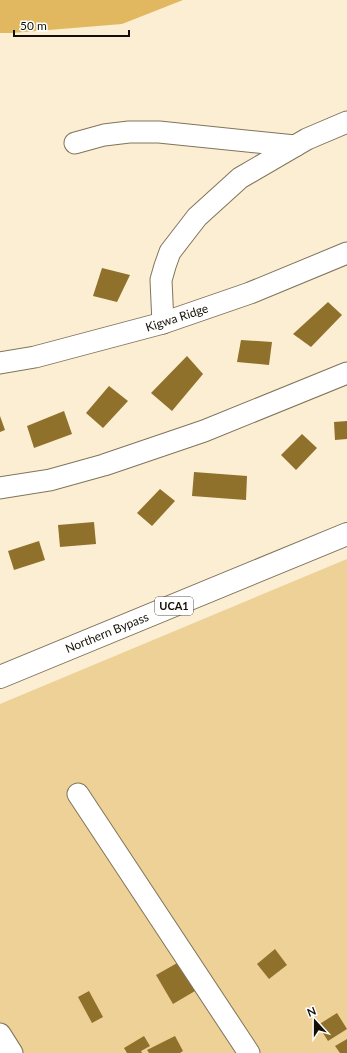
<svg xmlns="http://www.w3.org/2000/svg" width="347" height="1053" viewBox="0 0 347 1053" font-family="Lato,sans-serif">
	<rect width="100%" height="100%" fill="#fbeed2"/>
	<path fill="#edd196" d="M347 559V1053H0V704Z"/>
	<path fill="#e1b85f" d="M0 0H183L122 24 12 33H0Z"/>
	<g fill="#8f712c">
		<path d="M102 268 130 275 117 302 93 296Z"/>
		<path d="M328 302 342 315 311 347 293 334Z"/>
		<path d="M241 340 272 342 269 365 237 362Z"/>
		<path d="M187 356 203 374 172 411 151 393Z"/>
		<path d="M109 386 128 401 103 428 86 413Z"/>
		<path d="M64 411 72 434 34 448 27 426Z"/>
		<path d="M0 416 5 430 0 432Z"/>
		<path d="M347 421V439L335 440 334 422Z"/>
		<path d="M302 434 317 448 296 470 281 455Z"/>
		<path d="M194 472 247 476 246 500 192 496Z"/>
		<path d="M160 489 175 501 152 526 137 513Z"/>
		<path d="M94 522 96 544 60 547 58 525Z"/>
		<path d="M39 541 45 560 14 570 8 551Z"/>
		<path d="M275 949 287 965 269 979 257 964Z"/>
		<path d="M179 962 195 991 173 1004 156 975Z"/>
		<path d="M89 991 103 1017 92 1023 78 997Z"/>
		<path d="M337 1013 347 1029 328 1041 318 1025Z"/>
		<path d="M144 1036 150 1046 141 1051 142 1053H127L124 1048Z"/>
		<path d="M175 1036 183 1051 180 1053H149L147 1050Z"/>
		<path d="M347 1039V1053H340L335 1046Z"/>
	</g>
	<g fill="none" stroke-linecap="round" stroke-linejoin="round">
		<defs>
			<g id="minor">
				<path d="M75 143 104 135 129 132H159L295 146"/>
				<path d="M163 323 161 280 165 266 170 252 197 217 240 178 307 139 347 122"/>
				<path d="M0 363 35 357 163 323 250 293 347 253"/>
				<path d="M0 488 50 480 104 465 204 431 347 373"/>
				<path d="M78 794 249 1053"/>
				<path d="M0 1034 12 1053"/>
			</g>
			<path id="major" d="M0 677 347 534"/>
		</defs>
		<use href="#minor" stroke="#80745b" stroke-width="23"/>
		<use href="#major" stroke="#80745b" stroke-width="24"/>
		<use href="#minor" stroke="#fff" stroke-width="21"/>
		<use href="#major" stroke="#fff" stroke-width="22"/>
	</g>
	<g text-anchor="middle" stroke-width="3.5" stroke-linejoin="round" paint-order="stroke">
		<rect fill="#fff" stroke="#5a5751" stroke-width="1" x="155" y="597" width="38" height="18" rx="3"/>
		<g font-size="11" font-weight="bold" fill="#140f06">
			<text x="174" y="610">UCA1</text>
		</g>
		<g font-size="12" fill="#140f06" stroke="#fff">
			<text transform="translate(177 318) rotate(-18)" y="4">Kigwa Ridge</text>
			<text transform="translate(107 633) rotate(-22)" y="4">Northern Bypass</text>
		</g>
	</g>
	<g transform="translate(315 1021) rotate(339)" stroke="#ffffff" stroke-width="3" paint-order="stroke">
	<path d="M0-3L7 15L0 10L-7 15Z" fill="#140f06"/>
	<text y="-6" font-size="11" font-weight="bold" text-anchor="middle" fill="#140f06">N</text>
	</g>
	<path d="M14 30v6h115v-6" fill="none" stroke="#140f06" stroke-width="2"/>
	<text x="20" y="30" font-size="12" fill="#140f06" stroke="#ffffff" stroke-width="3" paint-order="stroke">50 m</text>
</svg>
